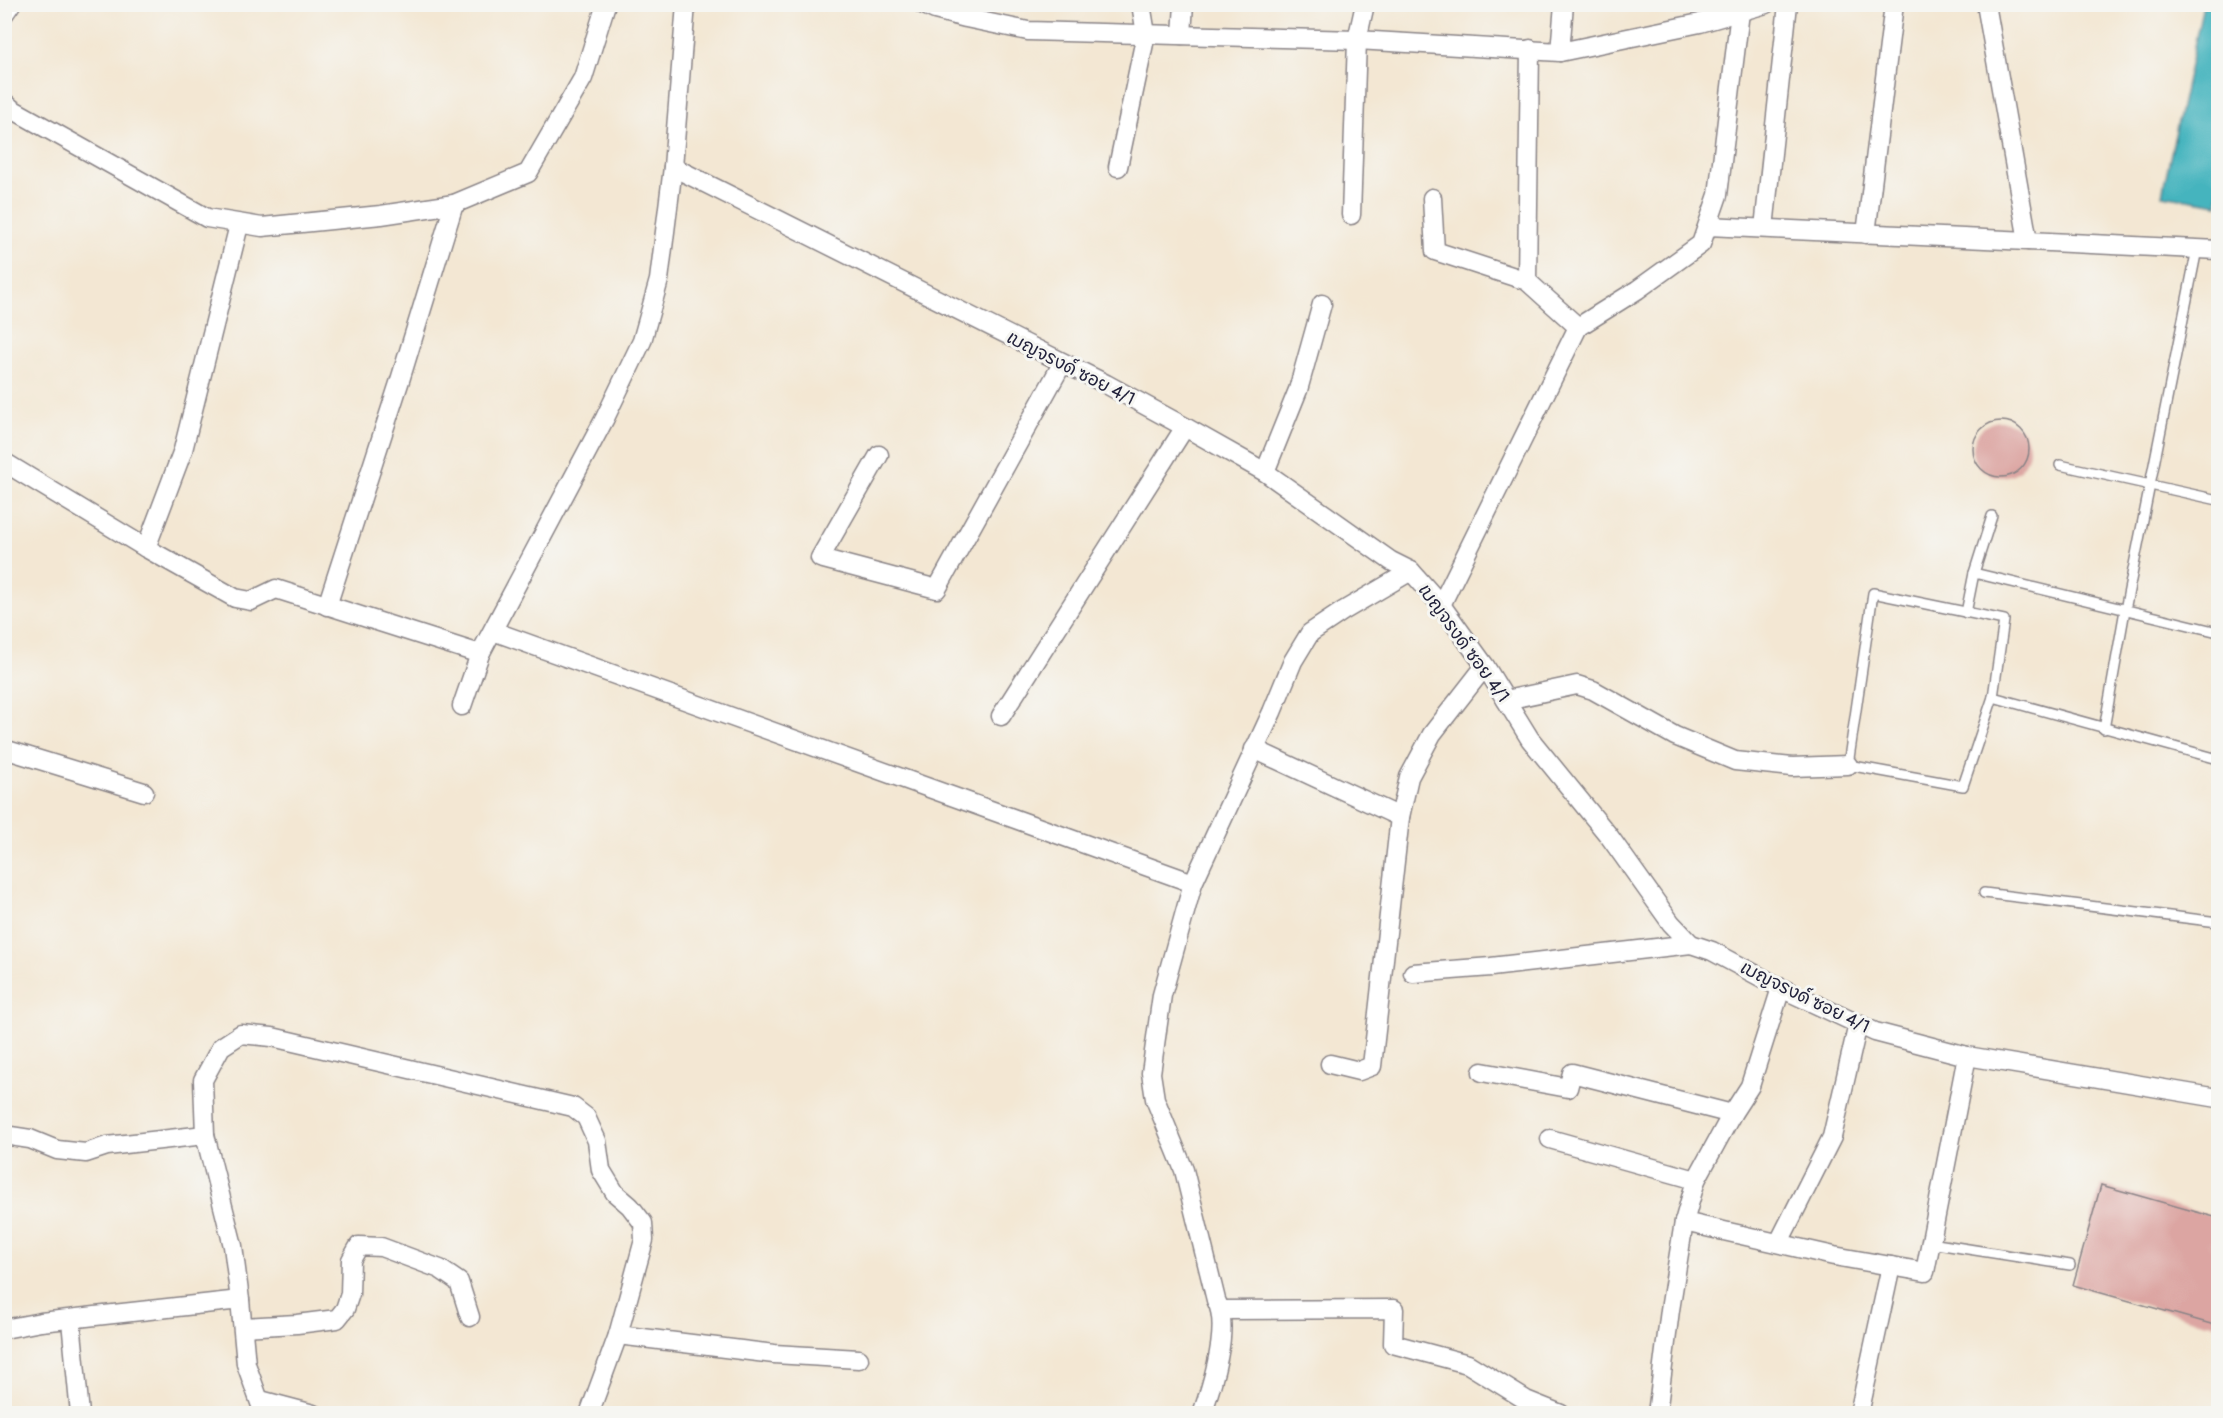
<svg xmlns="http://www.w3.org/2000/svg" width="2223" height="1418" viewBox="0 0 2223 1418" font-family="Pangolin,'Playpen Sans Thai',sans-serif">
	<rect width="100%" height="100%" fill="#f6f6f2"/>
	<filter id="ink" filterUnits="userSpaceOnUse"><feTurbulence type="fractalNoise" baseFrequency=".0167" numOctaves="2"/><feDisplacementMap in="SourceGraphic" scale="12" xChannelSelector="R" yChannelSelector="G"/><feConvolveMatrix kernelMatrix="1 2 1 2 8 2 1 2 1" color-interpolation-filters="sRGB"/></filter>
	<filter id="wash" filterUnits="userSpaceOnUse"><feTurbulence type="fractalNoise" baseFrequency=".008" numOctaves="4" result="noise"/><feDisplacementMap in="SourceGraphic" scale="24" xChannelSelector="R" yChannelSelector="G"/><feGaussianBlur stdDeviation="1.35" result="paint"/><feColorMatrix in="noise" values="0 0 0 0 0 0 0 0 0 0 0 0 0 0 0 0 0 1.4 0 .05"/><feComposite in="paint" operator="in"/></filter>
	<g filter="url(#wash)">
		<rect width="100%" height="100%" fill="#f3e7d3"/>
		<path fill="#44b4be" stroke="#336b7c" stroke-width="1.5" d="M2203 5H2218V204L2162 195Z"/>
		<g id="blocks">
			<g fill="#dca5a2">
				<circle cx="2001" cy="449" r="28"/>
				<path d="M2101 1185 2218 1218V1326L2073 1285Z"/>
			</g>
		</g>
	</g>
	<g filter="url(#ink)">
		<use href="#blocks" fill-opacity="0" stroke="#8a8487" stroke-width="1.5"/>
		<g fill="none" stroke-linecap="round" stroke-linejoin="round">
			<defs>
				<g id="lane">
					<path d="M2060 465 2218 500"/>
					<path d="M1974 573 2218 632"/>
					<path d="M1873 593 2004 620 1993 697 1963 786 1848 765Z"/>
					<path d="M1966 613 1974 573 1992 516"/>
					<path d="M1993 697 2218 759"/>
					<path d="M2104 729 2125 610 2197 249"/>
					<path d="M1984 893 2218 922"/>
					<path d="M1930 1243 2070 1265"/>
				</g>
				<g id="street">
					<path d="M922 4 935 10 966 18 1028 31 1357 40 1560 52 1700 23 1766 4"/>
					<path d="M1986 4 2028 241 2218 250"/>
					<path d="M4 14 11 4"/>
					<path d="M1182 35 1184 4"/>
					<path d="M1560 52 1564 4"/>
					<path d="M4 102 12 109 207 218 262 227 381 215 454 204 528 173 583 78 606 4"/>
					<path d="M673 167 1106 384 1185 427 1265 472 1391 561 1411 571 1441 605 1485 666 1530 739 1609 836 1671 923 1691 944 1712 951 1781 988 1875 1032 1967 1056 2218 1098"/>
					<path d="M1118 167 1146 34 1141 4"/>
					<path d="M1432 198 1435 251 1527 281 1578 327"/>
					<path d="M1351 215 1357 40 1365 4"/>
					<path d="M1708 226 2028 241"/>
					<path d="M1764 228 1788 4"/>
					<path d="M1866 234 1894 4"/>
					<path d="M1527 281 1530 49"/>
					<path d="M879 455 820 558 937 589 1062 364"/>
					<path d="M4 462 146 548 235 598 251 601 276 589 480 654"/>
					<path d="M1265 472 1298 390 1322 304"/>
					<path d="M146 548 183 450 239 225"/>
					<path d="M1441 605 1578 327 1637 290 1701 244 1718 195 1740 12"/>
					<path d="M327 606 401 377 454 204"/>
					<path d="M493 631 1193 883"/>
					<path d="M1506 700 1577 685 1593 690 1675 736 1735 761 1792 767 1848 765"/>
					<path d="M462 706 480 654 605 418 642 341 659 280 673 167 686 4"/>
					<path d="M1001 716 1185 427"/>
					<path d="M4 749 144 792"/>
					<path d="M1254 749 1400 817"/>
					<path d="M1413 973 1491 967 1691 944"/>
					<path d="M1330 1064 1359 1071 1372 1066 1400 817 1409 777 1432 734 1485 666"/>
					<path d="M1482 1072 1568 1088 1572 1073 1732 1114"/>
					<path d="M4 1135 30 1139 57 1150 86 1153 107 1146 205 1135"/>
					<path d="M1550 1139 1696 1180"/>
					<path d="M1684 1222 1834 1256 1925 1272 1967 1056"/>
					<path d="M1779 1242 1832 1137 1858 1024"/>
					<path d="M240 1300 233 1246 205 1135 203 1080 221 1047 241 1034 272 1037 573 1107 586 1117 597 1141 601 1170 615 1193 630 1206 643 1223 644 1240 618 1335 589 1414"/>
					<path d="M1222 1310 1394 1309 1393 1344 1468 1364 1526 1400 1561 1414"/>
					<path d="M71 1321 80 1414"/>
					<path d="M243 1327 297 1324 337 1319 345 1309 350 1294 351 1260 359 1246 381 1247 440 1269 459 1282 470 1317"/>
					<path d="M4 1329 41 1322 240 1300 246 1364 264 1414"/>
					<path d="M618 1335 774 1354 859 1359"/>
					<path d="M260 1400 313 1414"/>
					<path d="M1202 1414C1212 1385 1231 1327 1216 1300L1184 1170 1155 1099 1151 1073 1162 995 1193 883 1272 712 1293 661 1310 633 1343 611 1411 571"/>
					<path d="M1657 1414 1670 1310 1684 1222 1696 1180 1732 1114 1750 1086 1781 988"/>
					<path d="M1859 1414 1891 1266"/>
				</g>
			</defs>
			<use href="#lane" stroke="#8a8487" stroke-width="12"/>
			<use href="#street" stroke="#8a8487" stroke-width="21"/>
			<use href="#lane" stroke="#fff" stroke-width="9"/>
			<use href="#street" stroke="#fff" stroke-width="18"/>
		</g>
	</g>
	<g text-anchor="middle" stroke-width="6" stroke-linejoin="round" paint-order="stroke">
		<g font-size="18" fill="#22223b" stroke="#f6f6f2">
			<text transform="translate(1071 368) rotate(27)" y="6">เบญจรงด์ ซอย 4/1</text>
			<text transform="translate(1464 643) rotate(54)" y="6">เบญจรงด์ ซอย 4/1</text>
			<text transform="translate(1805 997) rotate(26)" y="6">เบญจรงด์ ซอย 4/1</text>
		</g>
	</g>
	<rect width="2223" height="1418" fill="none" stroke="#f6f6f2" stroke-width="24"/>
</svg>
